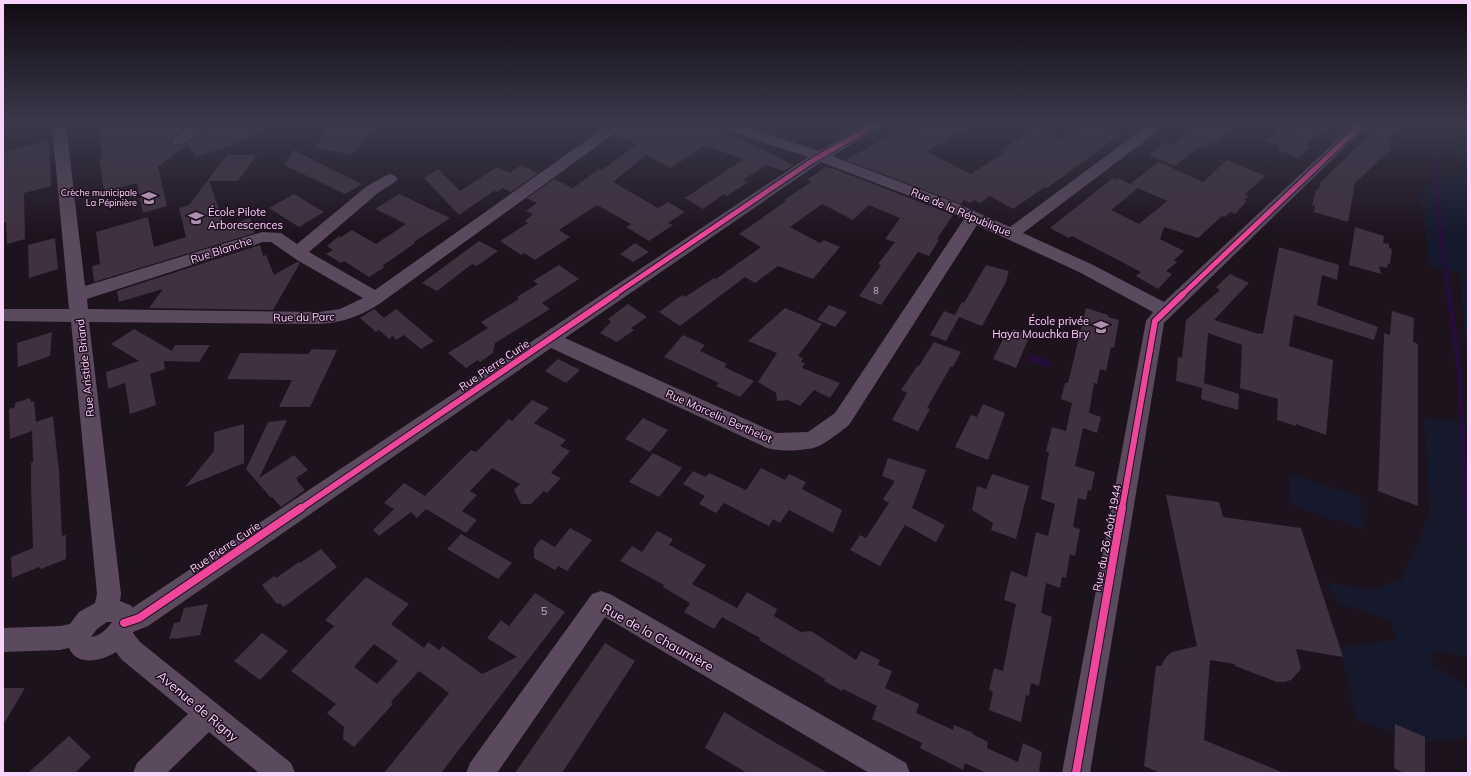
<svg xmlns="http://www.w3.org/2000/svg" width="1471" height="776" viewBox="0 0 1471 776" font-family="Mulish,sans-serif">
	<rect width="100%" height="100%" fill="#1d131d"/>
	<g fill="#16182c">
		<path d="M1456 125H1468V203L1466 202V217L1468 218V418L1465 424 1468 494V656L1434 652 1433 666 1464 684 1468 693V738L1425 742 1357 720 1340 647 1396 640 1391 620 1339 604 1327 583 1372 590 1402 580 1430 512 1424 417 1465 423 1468 384 1460 273 1430 266 1419 187 1462 171C1457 156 1451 140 1456 125Z"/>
		<path d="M1290 474 1361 497 1362 529 1289 505Z"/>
	</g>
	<path fill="#240e39" d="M1029 354 1049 360 1052 365 1047 367 1027 361Z"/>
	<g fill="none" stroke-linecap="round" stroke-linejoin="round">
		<path stroke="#240e39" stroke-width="4.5" d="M1431 125 1439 218 1449 295"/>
		<path stroke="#240e39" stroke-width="5.5" d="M1449 294 1459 368 1466 509"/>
		<path stroke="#240e39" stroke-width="7" d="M1466 508 1468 546"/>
	</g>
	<g fill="#3f313f" fill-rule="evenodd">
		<path d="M98 125H168L184 127 170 141 172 145 177 146 187 143 203 130 208 131 215 125H264L248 139 197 157 187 144 158 167 167 206 143 213 137 183 104 192 99 159 102 158Z"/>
		<path d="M330 125H373L357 151H353L351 155 315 147Z"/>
		<path d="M625 125H711L794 165 784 171 766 165 743 180 748 182 727 196 724 194 703 209 685 198 744 159 704 146 671 168 646 155 613 182 658 208 668 202 685 212 668 223 673 225 649 241 626 227 631 224 597 205 559 230 570 237 535 260 524 253 521 255 500 241 528 223 525 221 533 214 526 211 537 203 527 198 554 179 573 188 599 169 602 170 637 144 614 136 623 129Z"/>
		<path d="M926 125H971L927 152 971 174 1005 152 1000 150 1036 128 1063 140 1085 125H1098L1120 135 1047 188 1045 187 1013 209 990 196 980 203 974 200 970 203 964 200 961 204 846 160 895 132 900 134 905 131 911 134Z"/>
		<path d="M1199 125 1205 127 1208 125H1236L1207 148 1200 146 1175 166 1149 155 1165 142 1172 145Z"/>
		<path d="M1298 125H1328L1306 144 1311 146 1298 158 1277 149 1280 146 1267 141 1280 129 1289 133Z"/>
		<path d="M1379 125H1401L1387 138 1395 141 1388 147 1392 148 1355 183 1348 222 1314 212 1315 206 1312 205 1316 190 1318 191 1321 182Z"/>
		<path d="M47 141V144H49L51 186 24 193 25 239 7 244 6 222 3 223V151Z"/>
		<path d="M294 150 337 172 362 184 345 194 284 165Z"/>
		<path d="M227 155H257L238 181H209L225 226 250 218 255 233 94 282 92 266 100 264 96 232 148 217 154 247 186 237 179 208 189 205Z"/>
		<path d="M1227 160 1265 176 1245 194 1249 196 1244 200 1247 201 1235 214 1230 212 1225 217 1222 216 1198 238 1164 227 1160 239 1184 251 1174 260 1177 262 1166 271 1172 274 1158 289 1136 276 1141 272 1072 236 1069 238 1050 228 1113 178 1117 180 1118 178 1130 184 1159 162 1203 182ZM1138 188 1167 201 1139 224 1111 210Z"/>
		<path d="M521 165 538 173 511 192 503 188 497 192 494 191 459 215 424 178 438 169 460 191 497 167 510 173Z"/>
		<path d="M825 167 829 169 832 168 953 215 937 239 939 240 929 256 918 252 881 305 859 296 881 265 878 264 895 242 885 239 900 218 869 205 853 220 822 204 790 227 820 243 824 240 840 247 813 279 778 266 755 283 745 277 680 326 659 312 682 295 685 297 714 278 716 279 761 247 739 234 786 201 784 200 811 182 807 180Z"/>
		<path d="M294 194 324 212 299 227 269 208Z"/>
		<path d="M399 194 450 218 414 242 415 243 382 266 385 267 369 277 344 261 341 263 326 254 333 250 327 246 339 236 341 237 352 230 376 244 406 224 375 209Z"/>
		<path d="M1355 227 1384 236 1383 243 1389 244V248L1392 249 1390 264 1388 263 1387 268 1379 266 1381 274 1349 265Z"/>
		<path d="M55 238 58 269 29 278 28 245Z"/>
		<path d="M479 241 498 251 477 266 472 264 437 291 422 283Z"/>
		<path d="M635 243 649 252 633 262 620 254Z"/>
		<path d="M260 245 263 256 266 255 274 275 297 262 300 263 273 310 149 308 163 289 119 302 117 291Z"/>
		<path d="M1279 247 1339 265 1337 280 1322 275 1317 305 1378 327 1374 340 1294 315 1289 346 1333 360 1326 435 1296 424V426L1277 420 1278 399 1240 388 1242 345 1208 333 1204 383 1239 394 1238 410 1201 399 1202 388 1176 381 1178 357 1182 358 1186 320 1220 290 1216 287 1230 274 1249 283 1214 320 1259 334V333L1263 334Z"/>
		<path d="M559 265 579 279 542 303 550 309 495 343 493 353 480 362 478 360 466 368 448 353 488 328 481 322 519 299 517 297 538 284 533 281Z"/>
		<path d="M986 265 1009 271 1006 282 982 326 959 317 946 341 930 335 944 311 955 315 962 302 964 303Z"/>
		<path d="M628 304 647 317 631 328 634 330 617 342 600 333 611 322 608 319Z"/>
		<path d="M829 305 847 312 835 327 817 320Z"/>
		<path d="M785 308 822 324 798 356 803 358 801 362 805 363 802 368 840 383 830 398 814 390 800 406 788 400 777 401 776 393 758 382 777 353 748 341Z"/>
		<path d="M1086 308 1108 315V317L1119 320 1114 348 1111 347 1106 371 1100 369 1097 384 1094 383 1089 413 1101 417 1097 433 1083 428 1075 466 1095 472 1091 491 1088 490 1086 500 1078 498 1073 527 1080 529 1075 556 1070 554 1066 578 1062 577 1060 588 1046 583 1041 613 1052 617 1039 686 1031 683 1029 696 1026 695 1021 722 989 710 993 692 989 690 994 668 1003 671 1016 604 1004 600 1011 571 1027 577 1036 532 1048 536 1055 504 1041 499 1049 452 1046 451 1052 427 1066 431 1072 403 1061 399 1065 383H1068Z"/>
		<path d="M374 309 384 318 396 309 434 341 421 349 404 335 396 340 393 336 389 339 379 330 376 332 360 318Z"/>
		<path d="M1392 311 1414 318 1413 342 1418 344V506L1378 491 1384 338V333L1390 335Z"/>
		<path d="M134 329 172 351 175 345H210L199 362 164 361 165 369 150 374 156 405 130 414 125 383 108 389 106 372 139 361 111 344Z"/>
		<path d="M1013 329 1030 335 1016 368 993 359 1003 339 1008 341Z"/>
		<path d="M52 332 50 356 18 367 17 343Z"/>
		<path d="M683 335 705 345 700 351 727 364 724 367 754 381 740 397 716 386 719 383 664 357Z"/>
		<path d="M934 342 961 352 953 367 951 366 927 408 930 409 918 431 892 420 907 393 901 390 918 365 919 366Z"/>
		<path d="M312 349 337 350 310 407H279L292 380 227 379 240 353 308 354Z"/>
		<path d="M558 359 580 370 566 383 545 371Z"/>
		<path d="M30 398 31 402 34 401 36 422 53 416 59 472 62 536 66 535V559L41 569 39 567 12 578 11 557 33 548 31 486V463L33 462 32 431 10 439 9 409 15 407V403Z"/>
		<path d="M532 400 549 408 534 423 566 440 560 446 570 451 551 473 561 478 547 493 544 491 531 504H521L514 490 520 484 492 468 470 491 477 495 462 511 477 520 466 533 426 509 417 518 411 512 379 536 373 530 394 509 384 503 404 483 425 496 471 450 476 452 509 419 512 421Z"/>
		<path d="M983 404 1005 413 988 460 955 447 971 415 977 417Z"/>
		<path d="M643 418 668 430 650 452 625 439Z"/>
		<path d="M287 420 259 478 294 455 308 470 296 478 298 480 297 481 305 490 281 507 272 497 271 498 246 469 268 422Z"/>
		<path d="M244 424V463L185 487 214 451V432Z"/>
		<path d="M653 453 682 468 659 497 629 482Z"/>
		<path d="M888 458 926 470 912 508 945 525 936 542 905 525 880 566 850 550 860 535 866 538 889 503 883 499 895 481 882 476Z"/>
		<path d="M761 468 785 480 789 474 806 482 802 489 842 510 833 533 789 510 780 523 773 519 769 526 724 503 716 513 699 504 705 496 683 484 693 471 706 477 709 473 746 490Z"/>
		<path d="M992 474 1029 486 1016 539 991 530 993 523 972 510 977 486 986 489Z"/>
		<path d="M1166 495 1219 502 1223 517 1301 528 1343 657 1296 649 1301 669 1291 680 1284 682H1277L1235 666V664L1210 660 1204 740 1284 773H1160L1144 766 1156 666H1161L1166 657 1172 652 1197 646Z"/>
		<path d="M570 528 592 540 567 571 558 566 555 570 534 558V548L541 539 555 547Z"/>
		<path d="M657 531 673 539 669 545 706 565 692 584 737 608 747 592 777 609 774 616 801 632 811 631 856 660 861 651 880 660 878 665 892 671 885 688 919 704 916 713 953 730 954 725 973 733 972 734 988 742 987 748 1018 762 1023 743 1042 752 1039 771 1042 773H986L965 763 963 770 920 748 922 743 872 719 877 706 843 689 842 691 824 681 825 679 759 640 760 638 722 617 714 629 684 612 690 603 663 587 664 585 620 561 632 546 642 552Z"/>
		<path d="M461 534 512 563 498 579 447 549Z"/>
		<path d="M321 549 337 567 288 604 283 607 280 603 277 604 262 585 274 576 276 578 299 562 300 563Z"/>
		<path d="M366 577 409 604 391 624 424 648 428 642 439 650 443 646 482 674 517 657 487 638 501 620 509 626 535 593 565 612 441 773H384L449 693 419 671 391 702 393 704 354 747 343 739 344 727 327 713 336 704 291 671 334 626 325 620ZM374 644 398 661 377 684 354 667Z"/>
		<path d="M208 604 200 635 174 639 175 638 169 639 174 623 180 622 184 608Z"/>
		<path d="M262 633 288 651 260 680 234 661Z"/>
		<path d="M605 643 635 661 562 773H515Z"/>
		<path d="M3 688H25L3 725Z"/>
		<path d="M724 712 757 732 828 773H747L705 748Z"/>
		<path d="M1395 724 1425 737V773H1404L1394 768Z"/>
		<path d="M69 736 91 757 75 773H28Z"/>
	</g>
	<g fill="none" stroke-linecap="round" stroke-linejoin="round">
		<g fill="#5b495d" fill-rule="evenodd">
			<path d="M52 125H66L85 286 262 232 281 233 297 244 367 186 385 176 390 174 395 176 398 179 395 182 379 192 309 252 375 290 608 125H624L622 128 382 302C363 315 343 323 319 324L89 322 121 594 120 601 132 606V608L808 157 721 128 719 125H740L819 151 865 125H882L880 128 832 156 956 203 1010 227 1148 125H1164L1162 128 1023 233 1091 264 1164 302 1353 125H1368L1164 323 1090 773H1062L1146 321 1153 312 1079 272 977 225 849 425C840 432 829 441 819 446 808 451 778 452 767 448L551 348 148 626 133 632V633L140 642 291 763 295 773H259L209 732 167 773H133L137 763 188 714 122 660 116 652C102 661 77 667 69 648L60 650 3 652V628L60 626 70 624 79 612 95 603 97 594 71 322 3 321V309H69ZM821 162 944 209 964 219 835 413 808 432 776 433 565 338ZM263 242H271L297 260 363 298 340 309 319 312 88 309 87 299ZM107 622H112C107 629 100 636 91 637L97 629Z"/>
			<path d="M189 125H205C199 134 184 147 173 144L171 141Z"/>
			<path d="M601 591 610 594 906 763 910 773H869L605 617 497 773H466L470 763 592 594Z"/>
		</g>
		<defs>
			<g id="cycleway-far2">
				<path d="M614 295 812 161 875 125"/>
				<path d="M1182 295 1361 125"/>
			</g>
			<g id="cycleway-far1">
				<path d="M300 509 616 294"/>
				<path d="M1122 509 1155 321 1183 294"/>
			</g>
			<g id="cycleway">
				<path d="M124 623 139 618 301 508"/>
				<path d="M1076 773 1122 508"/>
			</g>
		</defs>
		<use href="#cycleway-far2" stroke="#210f21" stroke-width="7"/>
		<use href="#cycleway-far1" stroke="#210f21" stroke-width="8"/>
		<use href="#cycleway" stroke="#210f21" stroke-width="10"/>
		<use href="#cycleway-far2" stroke="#ed469a" stroke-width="5"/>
		<use href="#cycleway-far1" stroke="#ed469a" stroke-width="6"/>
		<use href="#cycleway" stroke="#ed469a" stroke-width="8"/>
	</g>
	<linearGradient id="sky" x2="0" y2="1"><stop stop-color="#100a10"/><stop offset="0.53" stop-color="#3a394c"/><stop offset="1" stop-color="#3a394c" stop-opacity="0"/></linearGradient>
	<rect width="1471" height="234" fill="url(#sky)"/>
	<defs>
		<symbol id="school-bare" viewBox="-9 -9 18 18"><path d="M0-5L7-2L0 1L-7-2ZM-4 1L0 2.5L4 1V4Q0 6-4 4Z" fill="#ad90ad" stroke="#210f21" stroke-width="2.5" paint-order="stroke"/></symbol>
	</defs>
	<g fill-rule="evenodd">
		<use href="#school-bare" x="138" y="187" width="22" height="22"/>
		<use href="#school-bare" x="185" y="207" width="22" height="22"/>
		<use href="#school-bare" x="1090" y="316" width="22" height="22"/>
	</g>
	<g text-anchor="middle" stroke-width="3" stroke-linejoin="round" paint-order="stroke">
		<g font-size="9" fill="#fad3fb" stroke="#210f21" text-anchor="end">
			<text x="137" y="196">Crèche municipale<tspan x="137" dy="10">La Pépinière</tspan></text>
		</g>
		<g font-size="9" fill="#cbaacc">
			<text x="876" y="294">8</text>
		</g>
		<g font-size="11" fill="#fad3fb" stroke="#210f21" text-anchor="start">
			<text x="208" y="216">École Pilote<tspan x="208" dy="13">Arborescences</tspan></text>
			<text x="1089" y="325" text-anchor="end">École privée<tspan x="1089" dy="13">Haya Mouchka Bry</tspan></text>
		</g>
		<g font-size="11" fill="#fad3fb" stroke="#210f21">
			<text transform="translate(961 212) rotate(23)" y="4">Rue de la République</text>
			<text transform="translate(221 250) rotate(-18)" y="4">Rue Blanche</text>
			<text transform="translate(304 317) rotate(-1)" y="4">Rue du Parc</text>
			<text transform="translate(494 365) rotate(-34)" y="4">Rue Pierre Curie</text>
			<text transform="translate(85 368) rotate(-96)" y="4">Rue Aristide Briand</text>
			<text transform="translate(719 416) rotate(24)" y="4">Rue Marcelin Berthelot</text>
			<text transform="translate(1107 538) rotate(-79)" y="4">Rue du 26 Août 1944</text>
			<text transform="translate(225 547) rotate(-34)" y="4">Rue Pierre Curie</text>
		</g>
		<g font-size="11" fill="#cbaacc">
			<text x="544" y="615">5</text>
		</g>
		<g font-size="13" fill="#fad3fb" stroke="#210f21">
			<text transform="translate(658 637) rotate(29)" y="5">Rue de la Chaumière</text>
			<text transform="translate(198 706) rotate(40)" y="5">Avenue de Rigny</text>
		</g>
	</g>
	<rect width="1471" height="776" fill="none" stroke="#fad3fb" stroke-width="8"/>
</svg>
